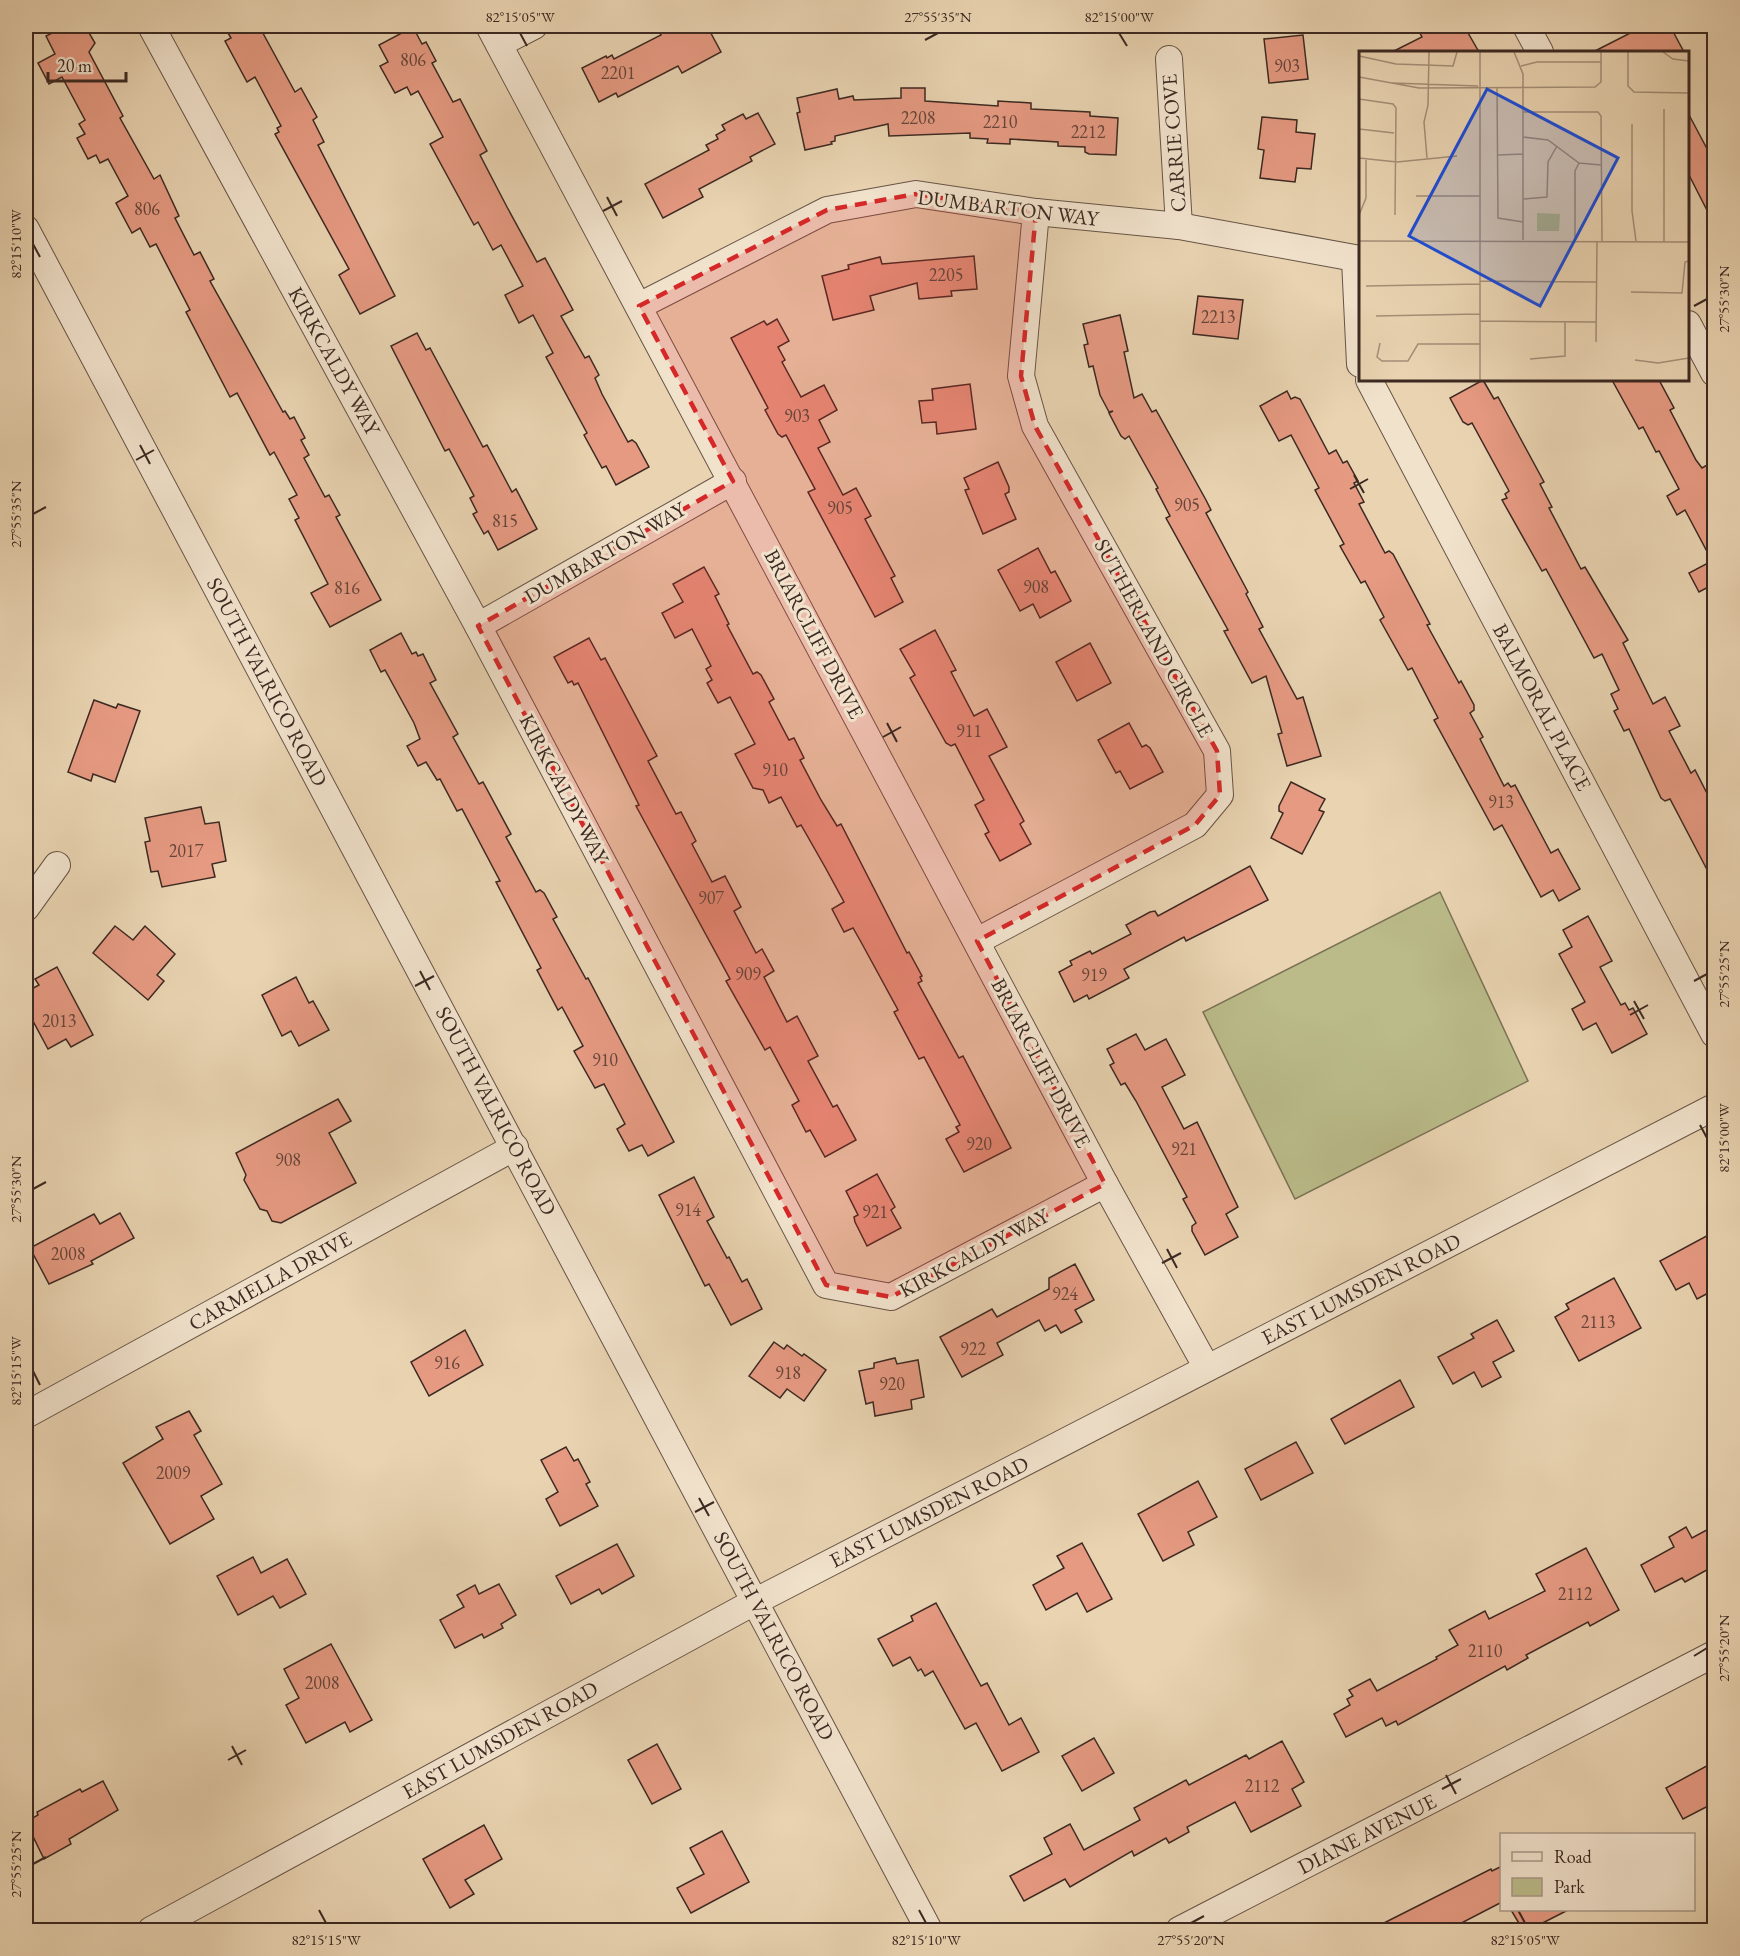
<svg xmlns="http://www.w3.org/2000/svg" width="1740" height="1956" viewBox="0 0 1740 1956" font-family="'EB Garamond',serif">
	<rect width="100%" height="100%" fill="#e9d3b1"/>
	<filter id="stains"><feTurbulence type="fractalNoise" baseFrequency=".00333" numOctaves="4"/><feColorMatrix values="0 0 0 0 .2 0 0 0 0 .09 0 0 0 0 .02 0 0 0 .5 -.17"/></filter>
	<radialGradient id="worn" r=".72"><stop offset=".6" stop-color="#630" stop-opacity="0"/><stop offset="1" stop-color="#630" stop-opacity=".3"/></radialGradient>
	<path fill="#babb89" stroke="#7b7256" stroke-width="1.5" d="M1440 892 1528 1081 1295 1199 1203 1012Z"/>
	<g fill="#e69a82" stroke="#3c2922" stroke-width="1.5">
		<path d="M66 26H85L95 43 89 52 123 116 120 118 154 179 160 175 179 216 175 218 194 255 200 252 214 279 210 281 283 412 285 411 290 419 294 417 305 438 301 440 309 455 304 458 325 497 329 495 340 515 336 517 381 600 330 627 311 593 328 584 295 520 299 518 289 499 297 495 274 452 270 455 237 393 230 397 186 312 190 310 156 244 150 247 140 228 132 233 116 203 128 196 108 159 100 163 96 155 88 159 77 138 85 134 79 124 85 120 62 77 49 84 38 63 55 54 46 36Z"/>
		<path d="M224 26H259L295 92 301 88 317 117 313 120 324 142 318 145 395 296 360 314 339 275 349 269 275 134 279 132 277 128 281 126 255 77 247 82 225 41 231 38Z"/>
		<path d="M656 26H707L721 52 682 73 678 66 618 97 616 93 599 102 582 68 606 56 607 58 612 55 614 59 661 35Z"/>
		<path d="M1416 26H1464L1479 52H1392L1422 37Z"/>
		<path d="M1644 26H1670L1684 52H1593Z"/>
		<path d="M413 27 422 44 426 42 436 61 432 63 453 102 460 99 487 151 480 155 507 207 537 262 545 258 573 310 561 316 585 358 589 356 599 375 595 378 602 394 628 442 632 440 636 443 649 467 616 485 606 466 602 468 584 435 587 433 546 357 553 353 533 315 519 323 505 295 523 286 501 245 493 250 478 222 474 225 430 144 443 137 418 91 411 95 407 87 395 93 380 66 388 62 379 45Z"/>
		<path d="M1303 35 1308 79 1269 83 1264 39Z"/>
		<path d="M901 88H925V101L998 106V101L1031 103V109L1090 112V116L1118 118 1116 155 1089 154 1085 152V147L1058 146V142L1010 139V144L987 143 988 139 970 138V133L889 136 888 124 835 136V141L831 142 832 144 805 150 797 113 800 112 797 98 837 89 839 99 853 96 854 100 901 98Z"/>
		<path d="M758 113 775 144 750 157 752 161 699 189 703 197 663 218 645 184 709 150 706 145 718 139 716 135 725 130 722 125 743 114 746 119Z"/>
		<path d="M1688 113 1714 162V224L1688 173Z"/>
		<path d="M1262 117 1297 120 1296 132 1315 134 1311 169 1297 168 1295 182 1260 178 1264 150 1258 149Z"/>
		<path d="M974 256 977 289 951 291 952 296 919 299 917 283 870 296 874 310 833 320 822 276 849 269 848 265 880 257 882 264Z"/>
		<path d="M1198 296 1243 300 1238 339 1193 334Z"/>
		<path d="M1120 315 1128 351 1124 352 1134 398 1142 394 1152 412 1156 410 1206 500 1211 510 1206 513 1248 592 1246 594 1263 627 1259 629 1297 699 1303 697 1321 756 1287 766 1278 734 1282 733 1266 676 1252 683 1224 631 1228 630 1166 518 1170 516 1156 489 1158 488 1129 436 1125 439 1121 436 1109 413 1113 411 1109 412 1100 395 1093 366 1089 367 1084 345 1088 344 1083 324Z"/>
		<path d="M777 319 789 341 778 347 785 360 782 362 801 397 824 385 837 410 819 420 830 442 818 448 843 495 856 488 871 516 865 519 895 576 891 578 903 602 875 617 808 492 815 489 786 435 782 437 778 434 765 410 768 408 731 338 764 321 767 325Z"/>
		<path d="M417 333 426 350 430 348 483 447 487 445 512 492 516 489 537 529 498 550 488 531 484 534 473 514 477 512 470 498 474 496 449 449 445 451 391 346Z"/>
		<path d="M1483 380 1494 399 1498 397 1544 482 1540 484 1552 507 1549 508 1581 569 1585 567 1628 640 1623 643 1653 704 1665 697 1680 726 1669 731 1691 773 1695 770 1714 807V883L1670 799 1665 801 1661 798 1629 729 1624 731 1614 711 1618 709 1611 694 1619 690 1602 654 1594 658 1546 569 1542 571 1502 500 1507 498 1505 494 1509 491 1472 423 1468 425 1463 422 1450 398Z"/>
		<path d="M1612 380H1659L1674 408 1670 410 1696 460 1702 468 1707 465 1714 480V584L1699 592 1689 573 1712 561 1685 510 1677 515 1667 496 1679 489 1659 451 1656 452 1643 427 1639 429Z"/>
		<path d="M970 384 976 429 937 434 936 422 922 423 919 401 933 400 932 389Z"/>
		<path d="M1287 391 1291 399 1295 397 1300 399 1329 454 1336 450 1343 463 1347 461 1358 481 1354 483 1364 502 1359 504 1385 553 1389 551 1393 554 1430 624 1427 625 1459 683 1461 681 1474 705V710L1470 713 1483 737 1480 739 1504 786 1508 783 1511 787 1515 785 1551 853 1558 849 1580 889 1559 901 1553 890 1541 897 1502 825 1494 830 1434 720 1438 718 1412 668 1408 670 1380 620 1384 617 1365 581 1361 583 1340 546 1344 544 1315 490 1319 488 1291 435 1279 441 1260 406Z"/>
		<path d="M998 462 1009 487V492L1005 494 1016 519 983 534 965 490 969 489 964 478Z"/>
		<path d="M1038 548 1051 573 1055 571 1071 601 1040 618 1033 604 1020 611 998 570Z"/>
		<path d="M704 567 719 594 715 596 729 624 727 625 753 674 757 672 761 675 774 699 769 702 789 740 794 738 804 758 800 760 821 800 837 826 841 824 907 953 909 952 922 976 920 977 922 981 918 983 959 1058 963 1056 1011 1148 964 1172 946 1139 959 1132 956 1127 960 1125 924 1057 919 1059 894 1012 898 1010 861 942 853 928 844 932 832 909 844 902 825 867 801 825 797 827 781 797 769 803 763 790 753 788 735 754 755 744 730 697 718 703 707 683 712 680 706 669 711 666 692 629 675 638 662 613 683 602 673 584Z"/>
		<path d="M935 630 956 670 951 672 974 716 987 709 1007 747 989 756 1024 821 1020 824 1031 844 1000 861 985 834 989 832 975 805 984 800 955 744 951 746 946 743 910 678 915 675 900 649Z"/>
		<path d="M401 633 412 654 416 652 418 656 423 654 436 680 430 683 458 734 453 737 479 784 483 782 511 834 506 837 536 892 540 890 544 893 557 917 553 919 586 979 588 978 674 1142 648 1156 642 1145 629 1151 617 1129 625 1124 604 1084 595 1088 574 1051 583 1046 562 1007 558 1010 537 970 541 968 496 882 500 881 462 809 457 811 440 779 437 780 426 762 418 766 407 746 420 739 414 723 385 670 381 672 370 650Z"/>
		<path d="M589 638 601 660 605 658 657 756 648 761 676 814 681 812 696 841 692 844 712 882 725 876 741 907 734 911 756 953 762 949 774 971 764 977 787 1022 797 1016 818 1056 808 1061 833 1107 837 1105 856 1140 825 1157 810 1130 806 1132 792 1105 799 1101 770 1047 765 1050 726 981 730 979 636 806 639 805 578 683 574 685 572 681 568 683 554 657Z"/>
		<path d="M1090 643 1111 683 1077 701 1056 662Z"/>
		<path d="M94 700 116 708 118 704 140 711 115 782 93 774 91 781 68 772Z"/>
		<path d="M1129 723 1142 747 1146 745 1150 748 1163 772 1130 789 1120 771 1116 773 1098 740Z"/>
		<path d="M1291 782 1325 799 1319 810 1324 812 1302 854 1271 838 1283 813 1279 811V806Z"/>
		<path d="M201 807 205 824 219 822 226 861 212 864 215 877 162 887 158 871 151 872 145 842 150 841 145 818Z"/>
		<path d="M1250 866 1268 900 1186 941 1184 937 1124 969 1129 978 1089 999 1087 995 1074 1002 1059 972 1072 965 1070 961 1090 951 1092 954 1131 934 1126 925 1150 912 1155 911 1158 916Z"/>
		<path d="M1588 916 1612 961 1600 967 1621 1005 1625 1003 1629 1010 1633 1008 1647 1034 1612 1053 1596 1023 1583 1030 1572 1009 1585 1002 1559 954 1572 947 1563 930Z"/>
		<path d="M115 926 133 940 145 926 175 954 157 975 164 981 148 1000 93 953Z"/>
		<path d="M57 967 93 1035 71 1047 66 1039 48 1049 26 1008V992L39 985 35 979Z"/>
		<path d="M296 977 309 1003 313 1001 329 1030 299 1046 291 1031 282 1036 262 995Z"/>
		<path d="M1136 1034 1145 1050 1166 1039 1185 1075 1162 1087 1184 1129 1197 1122 1238 1207 1226 1214 1238 1237 1205 1255 1192 1231V1226L1196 1223 1183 1199 1187 1197 1136 1101 1125 1083 1121 1085 1110 1065 1114 1063 1107 1049Z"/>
		<path d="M338 1099 351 1121 329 1133 356 1183 281 1223 272 1221 267 1211 260 1209 244 1180 246 1175 236 1153Z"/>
		<path d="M877 1174 895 1207 891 1210 901 1228 867 1246 855 1222 854 1217 858 1215 846 1191Z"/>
		<path d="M694 1177 714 1217 707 1221 727 1258 729 1257 742 1282 747 1279 762 1309 731 1325 709 1284 705 1286 659 1195Z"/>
		<path d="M120 1213 134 1238 91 1261 93 1264 49 1284 30 1248 94 1214 100 1224Z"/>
		<path d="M1714 1232V1290L1697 1299 1689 1283 1676 1290 1660 1261Z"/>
		<path d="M1075 1264 1094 1300 1075 1310 1082 1322 1061 1333 1056 1325 1045 1331 1039 1320 997 1343 1003 1355 962 1377 940 1337 992 1309 997 1317 1049 1289V1278Z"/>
		<path d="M1614 1278 1641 1328 1579 1361 1555 1317 1569 1309 1566 1304Z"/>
		<path d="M1497 1320 1514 1351 1493 1362 1501 1377 1482 1387 1474 1372 1453 1384 1438 1357 1474 1338 1471 1334Z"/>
		<path d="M465 1330 483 1365 429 1396 411 1362Z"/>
		<path d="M774 1342 784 1349 787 1345 802 1356 804 1354 826 1370 804 1401 787 1389 780 1398 749 1376Z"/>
		<path d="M895 1358 897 1364 918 1360 924 1397 911 1400 912 1409 875 1416 873 1402 866 1404 859 1371 874 1368V1363Z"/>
		<path d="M1400 1380 1414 1407 1345 1444 1331 1419Z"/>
		<path d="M189 1411 201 1431 194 1435 222 1484 201 1496 214 1519 170 1544 123 1463 163 1439 156 1427Z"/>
		<path d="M1296 1442 1313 1473 1261 1500 1245 1469Z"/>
		<path d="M566 1447 574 1461 578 1459 590 1482 586 1484 598 1506 560 1526 546 1499 558 1492 541 1460Z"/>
		<path d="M1198 1481 1217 1517 1188 1532 1194 1545 1163 1561 1138 1514Z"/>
		<path d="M1714 1526V1566L1685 1582 1682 1578 1655 1592 1641 1565 1674 1547 1669 1537 1686 1527 1692 1538Z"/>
		<path d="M1082 1543 1112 1599 1087 1612 1077 1593 1046 1610 1033 1585 1064 1568 1057 1556Z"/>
		<path d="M617 1544 634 1576 602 1594 599 1589 571 1604 556 1576Z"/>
		<path d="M1586 1548 1619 1610 1590 1626 1588 1622 1526 1655 1528 1658 1507 1670 1505 1666 1398 1725 1396 1721 1386 1726 1382 1718 1346 1737 1334 1714 1350 1705 1347 1699 1353 1696 1349 1690 1370 1679 1377 1691 1437 1659 1436 1657 1458 1645 1449 1630 1485 1611 1489 1619 1545 1591 1536 1574Z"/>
		<path d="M253 1557 261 1573 287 1559 306 1594 280 1608 273 1596 238 1615 217 1576Z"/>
		<path d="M499 1584 516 1615 501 1624 503 1628 484 1638 482 1634 455 1648 440 1620 464 1607 457 1595 475 1585 479 1594Z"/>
		<path d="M936 1603 981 1686 987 1683 1009 1725 1021 1718 1039 1752 1002 1771 976 1723 965 1729 933 1671 925 1676 921 1669 918 1671 910 1657 893 1666 878 1639 913 1621 911 1616Z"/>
		<path d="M331 1644 372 1720 350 1732 345 1722 306 1743 286 1705 299 1698 284 1669Z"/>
		<path d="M1094 1738 1114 1773 1082 1791 1062 1756Z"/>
		<path d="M1282 1741 1304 1782 1292 1789 1301 1806 1251 1832 1235 1802 1187 1827 1189 1832 1169 1843 1166 1838 1134 1856 1132 1851 1070 1887 1065 1879 1024 1901 1010 1876 1052 1854 1044 1838 1070 1824 1084 1850 1140 1820 1134 1808 1186 1780 1189 1785 1246 1755 1249 1759Z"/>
		<path d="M657 1744 681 1789 652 1804 628 1760Z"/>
		<path d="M1714 1762V1803L1683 1819 1666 1788Z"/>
		<path d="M103 1781 118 1810 69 1839 71 1844 44 1859 26 1822 38 1815 37 1812 80 1789 82 1792Z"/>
		<path d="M484 1825 502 1859 465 1880 474 1894 450 1908 423 1859Z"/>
		<path d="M722 1831 749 1882 691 1913 677 1888 704 1874 690 1848Z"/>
		<path d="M1502 1866V1902L1448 1930H1370L1491 1869 1492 1871Z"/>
		<path d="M1511 1910H1568L1529 1930H1523Z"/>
	</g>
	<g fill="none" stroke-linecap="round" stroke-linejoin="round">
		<defs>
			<g id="minor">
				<path d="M151 26 478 626 826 1285 891 1297 1105 1184"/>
				<path d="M489 26 1105 1184 1207 1368"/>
				<path d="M1526 26 1540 52"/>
				<path d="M499 44 534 26"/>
				<path d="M1169 59 1179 226"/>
				<path d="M26 229 929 1930"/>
				<path d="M1355 260 1360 364"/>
				<path d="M639 306 827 210 916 194 1036 212 1179 226 1360 259"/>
				<path d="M1688 324 1714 373"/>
				<path d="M1369 380 1714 1034"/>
				<path d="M478 626 733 481"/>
				<path d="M26 908 57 865"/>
				<path d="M977 941 1195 825 1220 795 1217 751 1035 426 1021 376 1036 212"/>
				<path d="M26 1415 515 1147"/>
				<path d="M151 1930 756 1601 1714 1107"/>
				<path d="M1179 1930 1714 1654"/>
			</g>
		</defs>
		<use href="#minor" stroke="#675446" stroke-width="28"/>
		<use href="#minor" stroke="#f1e2cc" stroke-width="26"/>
	</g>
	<path fill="#d62828" fill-opacity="0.2" stroke="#d62828" stroke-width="4.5" stroke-dasharray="12 8" stroke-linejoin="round" d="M916 194 1036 212 1021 376 1035 426 1217 751 1220 795 1195 825 977 941 1105 1184 891 1297 826 1285 478 626 733 481 639 306 827 210Z"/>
	<path fill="none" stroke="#3c2922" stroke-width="2" d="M520 33 527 46M1119 33 1127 46M925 40 938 33M607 197 617 216M603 211 622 201M33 244 40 257M1694 306 1707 299M140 445 150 464M136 460 154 450M1354 475 1364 493M1350 489 1368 479M33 514 46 507M887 723 897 742M883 737 901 727M420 971 430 990M1694 981 1707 974M415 986 434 976M1634 1001 1644 1019M1630 1015 1648 1005M1700 1125 1707 1138M33 1189 46 1182M1167 1249 1177 1268M1162 1263 1181 1253M33 1371 40 1385M699 1498 709 1516M695 1512 714 1502M1694 1656 1707 1648M232 1746 242 1765M228 1760 246 1750M1446 1775 1456 1794M1442 1789 1461 1779M33 1864 46 1857M319 1910 326 1923M919 1910 926 1923M1518 1910 1525 1923M1191 1923 1204 1916"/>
	<g text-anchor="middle" stroke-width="6" stroke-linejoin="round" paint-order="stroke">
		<g font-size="18" fill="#66453a">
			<text x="413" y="66">806</text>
			<text x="1287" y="72">903</text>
			<text x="618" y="79">2201</text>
			<text x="918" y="124">2208</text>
			<text x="1000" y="128">2210</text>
			<text x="1088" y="138">2212</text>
			<text x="147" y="215">806</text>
			<text x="946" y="281">2205</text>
			<text x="1218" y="323">2213</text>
			<text x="797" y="422">903</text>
			<text x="1187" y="511">905</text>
			<text x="840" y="514">905</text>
			<text x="505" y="527">815</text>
			<text x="1036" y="593">908</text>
			<text x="347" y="594">816</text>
			<text x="969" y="737">911</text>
			<text x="775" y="776">910</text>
			<text x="1501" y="808">913</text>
			<text x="186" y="857">2017</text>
			<text x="711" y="904">907</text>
			<text x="748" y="980">909</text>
			<text x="1094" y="981">919</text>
			<text x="59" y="1027">2013</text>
			<text x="605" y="1066">910</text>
			<text x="979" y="1150">920</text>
			<text x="1184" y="1155">921</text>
			<text x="288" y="1166">908</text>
			<text x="688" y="1216">914</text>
			<text x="875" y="1218">921</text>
			<text x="68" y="1260">2008</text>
			<text x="1065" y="1300">924</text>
			<text x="1598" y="1328">2113</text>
			<text x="973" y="1355">922</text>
			<text x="447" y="1369">916</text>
			<text x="788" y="1379">918</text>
			<text x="892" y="1390">920</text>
			<text x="173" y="1479">2009</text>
			<text x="1575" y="1600">2112</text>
			<text x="1485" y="1657">2110</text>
			<text x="322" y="1689">2008</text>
			<text x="1262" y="1792">2112</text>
		</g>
		<g font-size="21" fill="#3c2922" stroke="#f1e2cc">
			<text transform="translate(1174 143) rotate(-94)" y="7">CARRIE COVE</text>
			<text transform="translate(1008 208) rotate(7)" y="7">DUMBARTON WAY</text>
			<text transform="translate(334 361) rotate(61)" y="7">KIRKCALDY WAY</text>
			<text transform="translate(605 553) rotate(-30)" y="7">DUMBARTON WAY</text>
			<text transform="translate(814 634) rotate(62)" y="7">BRIARCLIFF DRIVE</text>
			<text transform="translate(1154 638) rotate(61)" y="7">SUTHERLAND CIRCLE</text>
			<text transform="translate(267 682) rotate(62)" y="7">SOUTH VALRICO ROAD</text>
			<text transform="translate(1542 707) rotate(62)" y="7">BALMORAL PLACE</text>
			<text transform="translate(564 789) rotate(62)" y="7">KIRKCALDY WAY</text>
			<text transform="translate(1041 1063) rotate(62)" y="7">BRIARCLIFF DRIVE</text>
			<text transform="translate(496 1111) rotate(62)" y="7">SOUTH VALRICO ROAD</text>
			<text transform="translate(974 1253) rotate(-28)" y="7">KIRKCALDY WAY</text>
			<text transform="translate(270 1281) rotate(-29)" y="7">CARMELLA DRIVE</text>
			<text transform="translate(1361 1289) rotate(-27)" y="7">EAST LUMSDEN ROAD</text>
			<text transform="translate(929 1512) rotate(-27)" y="7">EAST LUMSDEN ROAD</text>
			<text transform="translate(774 1636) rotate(62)" y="7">SOUTH VALRICO ROAD</text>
			<text transform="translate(500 1740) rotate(-29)" y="7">EAST LUMSDEN ROAD</text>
			<text transform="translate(1367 1834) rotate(-27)" y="7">DIANE AVENUE</text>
		</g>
	</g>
	<g transform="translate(1359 51)">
		<rect width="330" height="330" fill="#e9d3b1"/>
		<path d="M178 162 201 163 200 180H178Z" fill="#babb89"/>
		<path fill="none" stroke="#a48f78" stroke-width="1.5" d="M121 1V329M155 1 164 23V189M269 1V35L275 41 330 42M304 1 314 8 330 10M0 5 37 13 94 15 98 1M162 15 178 11H242M0 26 60 37 236 36 242 31V1M33 32 119 35M138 36 139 167 164 171M0 48 34 53 37 57 36 164M305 58V191M164 61H239L242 65 243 190M273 73V160L277 190M0 78 35 82M164 86 189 89 220 112 242 114M139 104 164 103M0 107 38 111 98 105M68 107 65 71 69 54 70 1M57 145H121M164 148 188 146 189 111 198 95M0 164 7 147V109M0 190 330 191M216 190V120L220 112M121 230 237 231M7 235 121 233M272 241 323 242 326 211 330 210M17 265 121 263M121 270 237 271M237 291 238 190M21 292 18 306 23 310H49L59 293H121M171 308 206 305V271M276 309 299 312 330 307"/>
		<path fill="#1d4ed8" fill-opacity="0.15" stroke="#1d4ed8" stroke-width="3" d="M128 38 259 107 181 255 50 185Z"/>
		<rect width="330" height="330" fill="none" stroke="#3c2922" stroke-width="3"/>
	</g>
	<rect width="1740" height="1956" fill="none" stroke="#e9d3b1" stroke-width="66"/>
	<rect x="1500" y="1833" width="195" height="78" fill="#f1e2cc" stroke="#a99888" stroke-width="1.5"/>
	<rect x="1512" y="1852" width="30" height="9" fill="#f1e2cc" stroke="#a99888" stroke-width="1.5"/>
	<text x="1554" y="1863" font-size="18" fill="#3c2922">Road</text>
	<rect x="1512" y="1878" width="30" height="18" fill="#babb89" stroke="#a99888" stroke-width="1.5"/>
	<text x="1554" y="1893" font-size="18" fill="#3c2922">Park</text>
	<path d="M48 72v9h78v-9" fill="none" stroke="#3c2922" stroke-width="3"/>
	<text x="57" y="72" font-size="18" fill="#3c2922" stroke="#f1e2cc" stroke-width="4.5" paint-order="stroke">20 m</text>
	<rect x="33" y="33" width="1674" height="1890" fill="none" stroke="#3c2922" stroke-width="2"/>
	<g font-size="15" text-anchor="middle" fill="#3c2922">
		<text x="520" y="22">82°15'05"W</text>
		<text x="938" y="22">27°55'35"N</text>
		<text x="1119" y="22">82°15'00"W</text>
		<text transform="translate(16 244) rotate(-90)" y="5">82°15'10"W</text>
		<text transform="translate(1724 299) rotate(-90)" y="5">27°55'30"N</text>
		<text transform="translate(16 514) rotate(-90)" y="5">27°55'35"N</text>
		<text transform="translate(1724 974) rotate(-90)" y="5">27°55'25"N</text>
		<text transform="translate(1724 1138) rotate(-90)" y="5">82°15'00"W</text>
		<text transform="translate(16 1189) rotate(-90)" y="5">27°55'30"N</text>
		<text transform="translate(16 1371) rotate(-90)" y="5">82°15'15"W</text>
		<text transform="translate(1724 1648) rotate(-90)" y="5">27°55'20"N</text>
		<text transform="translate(16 1864) rotate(-90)" y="5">27°55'25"N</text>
		<text x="326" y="1945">82°15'15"W</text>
		<text x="926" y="1945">82°15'10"W</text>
		<text x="1191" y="1945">27°55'20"N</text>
		<text x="1525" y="1945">82°15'05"W</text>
	</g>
	<rect width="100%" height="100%" filter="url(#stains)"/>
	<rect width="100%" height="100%" fill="url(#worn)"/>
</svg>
